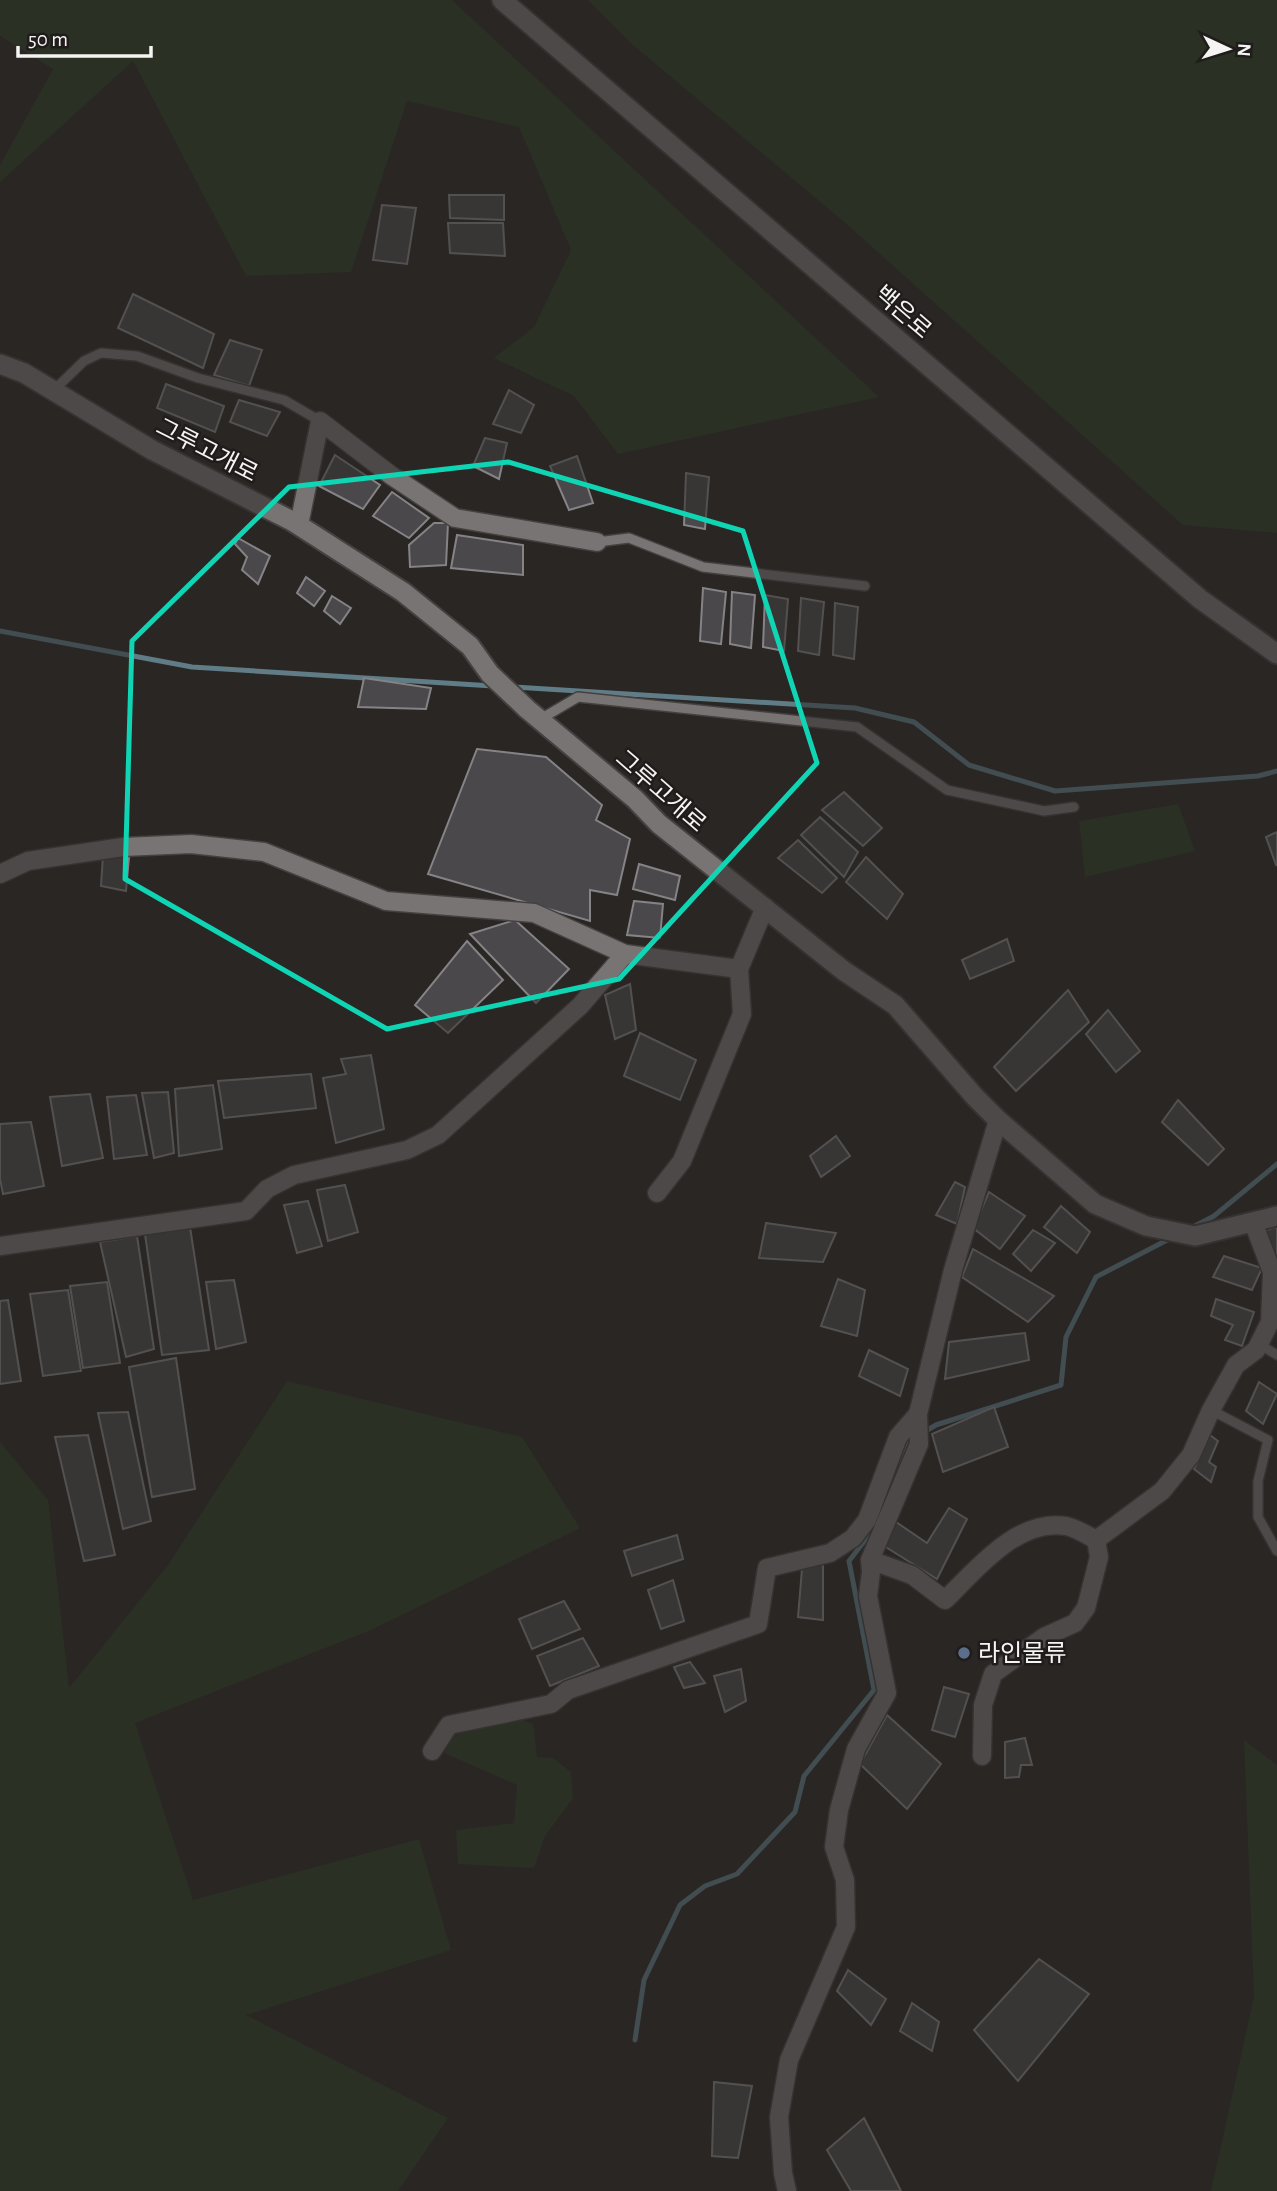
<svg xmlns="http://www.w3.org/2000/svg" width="1277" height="2191" viewBox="0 0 1277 2191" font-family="'Alegreya Sans','Noto Sans KR',sans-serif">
	<rect width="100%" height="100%" fill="#292624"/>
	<g fill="#2c3c22">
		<path d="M0 0H452L879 397 618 454 574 396 494 358 534 327 571 250 519 127 407 101 351 272 246 276 133 61 0 182V165L53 69 0 36Z"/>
		<path d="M588 0H1277V533L1183 525 843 221 633 45Z"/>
		<path d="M1178 804 1195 851 1085 877 1079 821Z"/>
		<path d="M287 1381 522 1437 580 1528 371 1630 135 1723 193 1900 419 1839 451 1950 246 2015 448 2118 398 2191H0V1442L48 1500 69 1688 168 1565Z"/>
		<path d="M517 1717 533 1724 537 1757 553 1758 571 1772 573 1798 545 1836 534 1868 458 1864 456 1830 514 1823 517 1785 444 1753 456 1729Z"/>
		<path d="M1244 1740 1277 1765V2191H1211L1254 1997Z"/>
	</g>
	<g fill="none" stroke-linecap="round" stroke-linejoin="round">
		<g stroke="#5f7c87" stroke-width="5">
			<path d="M0 631 192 667 493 686"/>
			<path d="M514 687 855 708 914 722 969 765 1055 791 1258 776 1277 771"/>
			<path d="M1191 1228 1214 1216 1277 1164"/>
			<path d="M924 1432 936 1425 1061 1385 1066 1337 1096 1277 1173 1237"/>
			<path d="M898 1462 906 1442 915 1437"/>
			<path d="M635 2040 644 1980 680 1905 705 1886 737 1874 795 1812 804 1776 874 1690 849 1561 869 1535 874 1523"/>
		</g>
	</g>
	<g fill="#4a484b" stroke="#858386" stroke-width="2">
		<path d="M449 195H504V220L450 218Z"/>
		<path d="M382 205 416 208 407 264 373 260Z"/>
		<path d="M448 223H503L505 256 450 253Z"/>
		<path d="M133 294 214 334 203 368 118 328Z"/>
		<path d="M230 340 262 350 249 386 214 375Z"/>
		<path d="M166 384 224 406 215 432 157 408Z"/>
		<path d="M509 390 534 405 521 433 493 424Z"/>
		<path d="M239 400 280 412 267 436 230 422Z"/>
		<path d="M485 438 507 443 499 479 473 466Z"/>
		<path d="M335 455 380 485 363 509 319 486Z"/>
		<path d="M577 456 593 503 569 510 550 466Z"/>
		<path d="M686 473 709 477 705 529 684 525Z"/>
		<path d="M392 492 429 518 409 538 373 516Z"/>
		<path d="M434 523H448L446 565 410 567 409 545Z"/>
		<path d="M457 535 523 545V575L451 568Z"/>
		<path d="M238 538 270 556 258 584 242 570 247 557 235 544Z"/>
		<path d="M306 577 325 591 314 606 297 593Z"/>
		<path d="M703 588 726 592 721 644 700 641Z"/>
		<path d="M732 592 755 595 751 648 730 644Z"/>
		<path d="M765 595 788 599 784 651 763 647Z"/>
		<path d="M332 596 351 608 340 624 324 611Z"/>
		<path d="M801 598 824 602 819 655 798 651Z"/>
		<path d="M835 603 858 607 854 659 833 655Z"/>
		<path d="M364 678 431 688 426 709 358 707Z"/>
		<path d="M477 749 546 757 602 805 596 820 630 839 617 895 590 890V921L428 874Z"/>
		<path d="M844 792 882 828 863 846 822 810Z"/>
		<path d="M820 817 858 852 844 877 801 835Z"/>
		<path d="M1277 832V864L1276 865 1266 837Z"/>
		<path d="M798 840 837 878 822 893 778 858Z"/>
		<path d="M103 855 129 857 126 891 101 886Z"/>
		<path d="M866 857 903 894 887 919 846 882Z"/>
		<path d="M639 864 680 876 675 900 633 889Z"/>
		<path d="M634 901 663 904 660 938 627 935Z"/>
		<path d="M515 920 569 969 536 1003 470 934Z"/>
		<path d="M1007 939 1014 961 970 979 962 960Z"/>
		<path d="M467 941 503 980 448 1033 415 1005Z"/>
		<path d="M630 984 636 1030 615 1039 605 995Z"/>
		<path d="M1068 990 1089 1022 1016 1091 994 1067Z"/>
		<path d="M1108 1010 1140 1051 1116 1072 1086 1034Z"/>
		<path d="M640 1033 696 1060 680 1100 624 1076Z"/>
		<path d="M371 1055 384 1129 336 1143 323 1078 346 1074 341 1059Z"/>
		<path d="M311 1074 316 1108 224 1118 218 1081Z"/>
		<path d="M213 1085 222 1149 179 1156 175 1089Z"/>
		<path d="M168 1092 174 1153 154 1158 142 1093Z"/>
		<path d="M90 1094 103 1158 62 1166 50 1097Z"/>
		<path d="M136 1095 147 1155 114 1159 107 1097Z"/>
		<path d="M1178 1100 1224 1149 1208 1165 1162 1122Z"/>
		<path d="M31 1122 44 1186 3 1194 0 1179V1124Z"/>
		<path d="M836 1136 850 1156 821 1177 810 1156Z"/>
		<path d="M955 1182 965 1187 957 1224 936 1215Z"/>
		<path d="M345 1185 358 1232 328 1241 317 1190Z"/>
		<path d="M989 1192 1025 1216 1000 1249 973 1228Z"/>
		<path d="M308 1201 322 1246 297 1253 284 1205Z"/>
		<path d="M1061 1206 1090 1232 1077 1253 1044 1227Z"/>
		<path d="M766 1223 836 1233 823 1262 759 1258Z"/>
		<path d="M190 1227 209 1350 162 1355 145 1234Z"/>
		<path d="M1277 1227V1256L1274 1257 1266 1230Z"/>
		<path d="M1033 1230 1055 1243 1031 1271 1013 1254Z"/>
		<path d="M137 1236 154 1349 126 1357 100 1242Z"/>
		<path d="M973 1249 1054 1296 1028 1322 962 1277Z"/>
		<path d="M1224 1256 1262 1268 1252 1290 1213 1277Z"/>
		<path d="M838 1279 865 1290 857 1336 821 1326Z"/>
		<path d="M234 1280 246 1342 216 1349 206 1282Z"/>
		<path d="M107 1282 120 1363 83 1368 70 1286Z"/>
		<path d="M68 1290 81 1371 43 1376 30 1294Z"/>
		<path d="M1216 1299 1254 1312 1242 1346 1225 1340 1233 1325 1211 1316Z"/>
		<path d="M8 1300 21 1381 0 1384V1301Z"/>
		<path d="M1025 1333 1029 1360 945 1379 949 1342Z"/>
		<path d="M869 1350 908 1369 900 1396 859 1376Z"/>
		<path d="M176 1358 195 1489 152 1497 129 1367Z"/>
		<path d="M1259 1382 1277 1394 1263 1424 1246 1411Z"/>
		<path d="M994 1407 1008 1447 943 1472 932 1434Z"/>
		<path d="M128 1412 151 1521 123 1529 98 1413Z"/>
		<path d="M88 1435 115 1555 84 1561 55 1437Z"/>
		<path d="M1210 1435 1218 1441 1209 1462 1216 1467 1211 1482 1194 1469Z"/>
		<path d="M949 1508 967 1519 937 1579 884 1546 896 1522 927 1543Z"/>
		<path d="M677 1535 683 1559 632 1576 624 1551Z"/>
		<path d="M823 1561V1620L798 1617 802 1569Z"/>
		<path d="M673 1580 684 1621 661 1629 648 1590Z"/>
		<path d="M564 1601 580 1629 532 1649 519 1619Z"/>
		<path d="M583 1638 599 1666 550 1686 537 1656Z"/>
		<path d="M690 1662 705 1683 684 1688 674 1667Z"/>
		<path d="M741 1669 746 1701 725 1712 714 1676Z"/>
		<path d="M944 1687 969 1694 955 1737 932 1730Z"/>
		<path d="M887 1715 941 1764 907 1809 860 1764Z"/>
		<path d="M1025 1738 1032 1765H1021L1019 1777 1005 1778V1742Z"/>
		<path d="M1039 1959 1089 1994 1018 2081 974 2030Z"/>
		<path d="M848 1970 886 1999 871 2025 837 1991Z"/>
		<path d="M912 2003 939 2022 932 2051 900 2031Z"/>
		<path d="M714 2082 752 2086 738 2158 712 2156Z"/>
		<path d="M864 2118 901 2191H851L827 2150Z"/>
	</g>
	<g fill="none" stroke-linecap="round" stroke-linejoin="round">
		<defs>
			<g id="service">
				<path d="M54 390 84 361 101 353 137 356 198 378 284 400 320 421"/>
				<path d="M597 542 629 538 703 567 865 586"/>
				<path d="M539 720 578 697 857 727 947 790 1044 811 1074 807"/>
				<path d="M1259 1344 1277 1355"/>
				<path d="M1211 1410 1268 1440 1258 1481V1517L1277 1551"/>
			</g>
			<g id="minor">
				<path d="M299 525 320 421 392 476 455 518 597 542"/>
				<path d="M0 874 28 861 123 847 191 844 264 852 386 901 534 913 625 954 739 969"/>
				<path d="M657 1193 682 1161 742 1014 739 969 765 907"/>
				<path d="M0 1246 246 1211 267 1189 294 1175 407 1150 438 1135 580 1006 625 954"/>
				<path d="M1096 1540 1162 1491 1191 1455 1211 1410 1236 1365 1256 1350 1270 1322 1272 1272 1253 1222"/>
				<path d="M870 1560 912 1575 945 1600C976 1570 1017 1518 1066 1526 1076 1528 1087 1535 1096 1540"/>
				<path d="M432 1751 449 1725 551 1704 568 1690 758 1624 767 1568 830 1553 853 1538 867 1520 898 1437 918 1414"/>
				<path d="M982 1756 983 1705 993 1674 1044 1637 1075 1623 1086 1608 1099 1557 1096 1540"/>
				<path d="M787 2191 783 2173 779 2117 789 2060 846 1927 845 1880 834 1847 839 1810 856 1749 887 1693 868 1596 871 1572 870 1560 919 1444 918 1414 953 1270 998 1120"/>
			</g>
			<path id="tertiary" d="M0 364 24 373 152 450 292 521 403 592 470 646 490 674 527 709 635 799 659 824 844 971 895 1005 975 1097 998 1120 1095 1204 1146 1226 1195 1236 1277 1216"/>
			<path id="secondary" d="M502 0 1200 599 1277 654"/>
		</defs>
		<use href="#service" stroke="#444140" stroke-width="12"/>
		<use href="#minor" stroke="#444140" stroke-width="21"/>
		<use href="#tertiary" stroke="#444140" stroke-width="23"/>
		<use href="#secondary" stroke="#444140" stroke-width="23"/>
		<use href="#service" stroke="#787473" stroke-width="9"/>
		<use href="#minor" stroke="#787473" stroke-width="18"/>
		<use href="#tertiary" stroke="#787473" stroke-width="19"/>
		<use href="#secondary" stroke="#787473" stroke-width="19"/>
	</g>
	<path d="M0 0H1277V2191H0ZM508 462 743 531 817 763 619 979 387 1029 125 879 132 641 289 487Z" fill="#292624" fill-opacity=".55" fill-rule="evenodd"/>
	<path fill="none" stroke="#10d5b4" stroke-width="5" stroke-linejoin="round" d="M508 462 743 531 817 763 619 979 387 1029 125 879 132 641 289 487Z"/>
	<circle fill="#5c6f8a" stroke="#1f1c1b" stroke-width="2.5" cx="964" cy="1653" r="7"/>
	<g text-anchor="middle" stroke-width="5" stroke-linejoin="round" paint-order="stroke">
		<g font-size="24" fill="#f6f4f3" stroke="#1f1c1b">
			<text transform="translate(903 312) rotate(41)" y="8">백은로</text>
			<text transform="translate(207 450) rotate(27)" y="8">그루고개로</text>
			<text transform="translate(661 791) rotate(41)" y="8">그루고개로</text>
		</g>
		<g font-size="24" fill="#f6f4f3" stroke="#1f1c1b" text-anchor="start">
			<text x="978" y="1661">라인물류</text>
		</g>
	</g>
	<g transform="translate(1228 49) rotate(94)" stroke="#1f1c1b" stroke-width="5" paint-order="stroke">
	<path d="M0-5L12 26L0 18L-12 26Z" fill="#f6f4f3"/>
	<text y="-10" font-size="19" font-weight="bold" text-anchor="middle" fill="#f6f4f3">N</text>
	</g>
	<path d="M18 46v10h133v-10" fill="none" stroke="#f6f4f3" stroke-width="3.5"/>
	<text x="28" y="46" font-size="21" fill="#f6f4f3" stroke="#1f1c1b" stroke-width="5" paint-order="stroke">50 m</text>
</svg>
